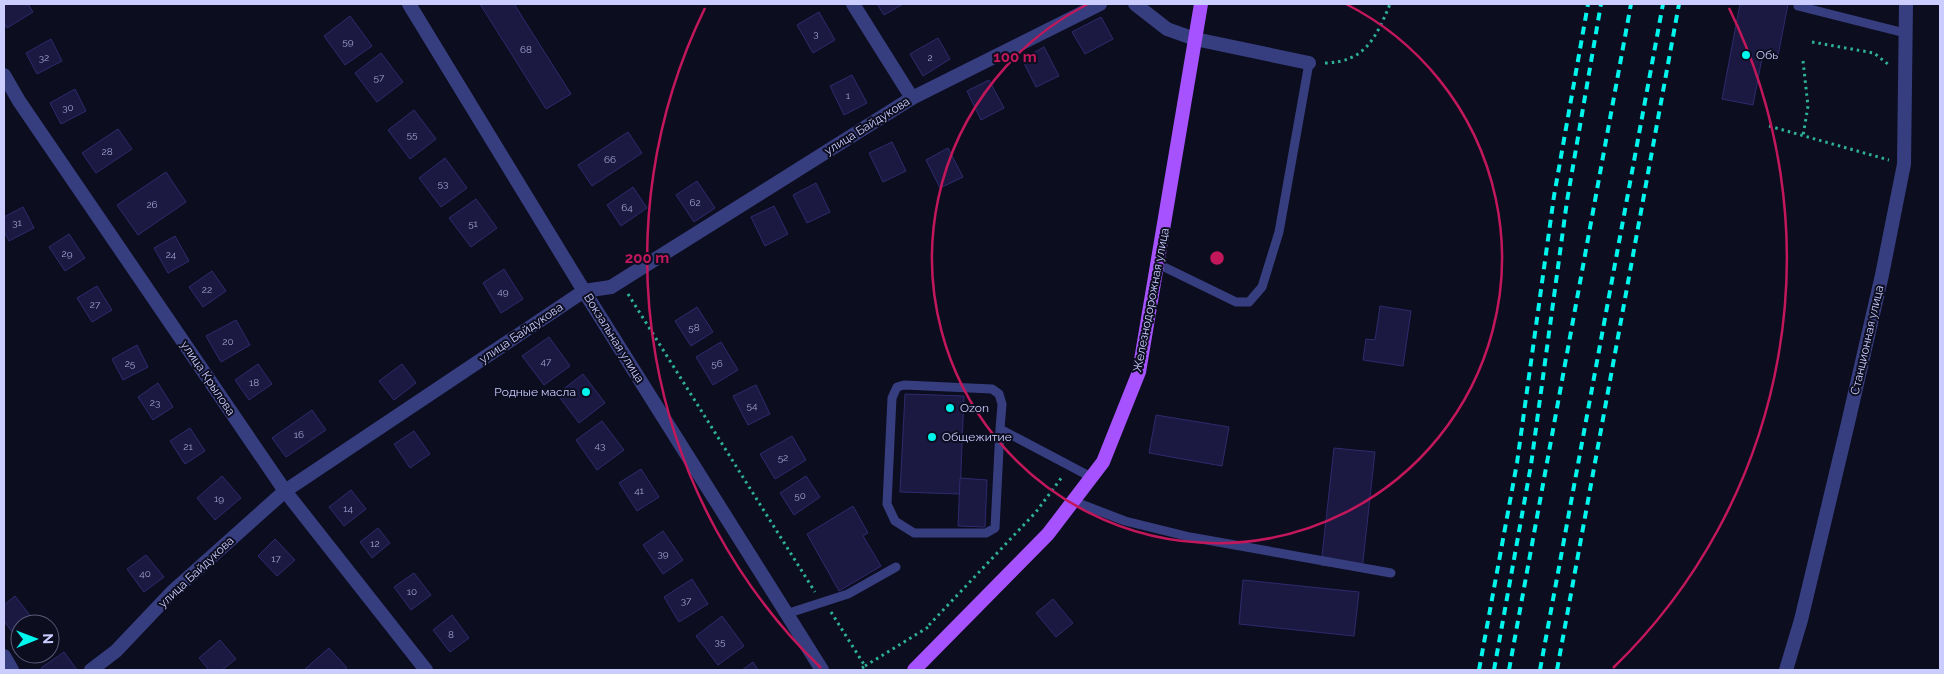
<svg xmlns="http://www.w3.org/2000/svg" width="1944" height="674" viewBox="0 0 1944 674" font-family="Raleway,sans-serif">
	<rect width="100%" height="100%" fill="#0d0d20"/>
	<g fill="#1b1941" stroke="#2e2a6d">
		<path d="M4 4H28L33 12 7 28 4 23Z"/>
		<path d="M480 4H514L571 94 546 109Z"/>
		<path d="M877 4H903L884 15Z"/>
		<path d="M1740 4H1788L1778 56 1763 53 1753 105 1722 99Z"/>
		<path d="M819 12 835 40 813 53 797 25Z"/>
		<path d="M350 16 372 46 345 65 324 36Z"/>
		<path d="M1101 17 1113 39 1085 54 1072 32Z"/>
		<path d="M938 38 950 59 923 76 910 54Z"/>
		<path d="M51 39 62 61 37 74 26 53Z"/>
		<path d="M1044 47 1059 76 1036 87 1022 59Z"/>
		<path d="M381 53 403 82 377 102 355 73Z"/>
		<path d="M852 75 867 103 844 115 830 86Z"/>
		<path d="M989 80 1004 108 981 120 967 91Z"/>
		<path d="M75 89 86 111 61 124 50 103Z"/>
		<path d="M414 110 436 139 410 159 388 130Z"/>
		<path d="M118 129 132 149 96 173 82 153Z"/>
		<path d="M628 132 642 153 592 186 578 165Z"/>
		<path d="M892 142 906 171 883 182 869 153Z"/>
		<path d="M948 148 963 177 940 188 926 160Z"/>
		<path d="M445 158 467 188 441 207 419 178Z"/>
		<path d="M166 172 186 202 138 235 117 205Z"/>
		<path d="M697 181 715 208 694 222 676 195Z"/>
		<path d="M816 183 830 212 807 223 793 195Z"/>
		<path d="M633 187 647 208 621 226 607 205Z"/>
		<path d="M476 199 497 228 471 247 449 218Z"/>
		<path d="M774 206 788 234 765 246 751 217Z"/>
		<path d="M23 207 34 228 9 241 4 231V217Z"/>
		<path d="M69 234 85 258 65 271 49 247Z"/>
		<path d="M175 236 189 261 168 273 154 248Z"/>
		<path d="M504 269 523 299 501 313 483 283Z"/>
		<path d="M212 271 226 291 203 307 189 287Z"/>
		<path d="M97 286 112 310 92 322 77 298Z"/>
		<path d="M1380 306 1411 311 1403 366 1363 360 1366 339 1375 340Z"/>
		<path d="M697 307 713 332 691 346 675 321Z"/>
		<path d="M236 320 250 345 221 362 206 336Z"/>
		<path d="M549 337 570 366 544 385 522 356Z"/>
		<path d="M721 342 738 370 713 385 696 357Z"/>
		<path d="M137 345 148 367 123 380 112 359Z"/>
		<path d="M258 364 272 384 249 400 235 380Z"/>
		<path d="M402 364 416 383 394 400 379 381Z"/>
		<path d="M583 374 605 403 579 423 557 394Z"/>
		<path d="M158 383 173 407 153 420 138 397Z"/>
		<path d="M756 385 770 414 748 425 733 396Z"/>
		<path d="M905 394 964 396 960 494 900 492Z"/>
		<path d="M312 410 326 430 286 457 272 438Z"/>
		<path d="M1156 415 1229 427 1222 466 1149 453Z"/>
		<path d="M602 421 624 450 597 470 576 440Z"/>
		<path d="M190 428 205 451 185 464 170 441Z"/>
		<path d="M414 431 430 454 410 468 394 444Z"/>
		<path d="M792 436 806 460 775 479 760 454Z"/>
		<path d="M1334 448 1375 452 1362 570 1321 565Z"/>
		<path d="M641 469 659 497 637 511 619 483Z"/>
		<path d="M222 476 241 498 215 520 197 498Z"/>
		<path d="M806 476 820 497 794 515 780 493Z"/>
		<path d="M960 478 987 480 985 527 958 526Z"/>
		<path d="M351 490 366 509 344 526 329 507Z"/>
		<path d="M853 506 868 533 863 536 881 566 839 591 807 534Z"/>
		<path d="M378 528 390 543 372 558 360 542Z"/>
		<path d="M663 531 683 560 663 574 643 545Z"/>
		<path d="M275 539 295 560 277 576 258 556Z"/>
		<path d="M146 555 164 577 144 592 127 569Z"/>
		<path d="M414 573 431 595 411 610 394 587Z"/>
		<path d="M692 579 708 604 679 622 664 597Z"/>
		<path d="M1243 580 1359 592 1354 636 1239 624Z"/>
		<path d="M15 596 32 618 25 624H20V628L13 633 4 621V605Z"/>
		<path d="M1053 599 1073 623 1056 637 1036 613Z"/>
		<path d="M452 615 469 638 450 652 433 630Z"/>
		<path d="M722 616 744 646 718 665 696 636Z"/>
		<path d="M220 640 236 659 222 670H209L199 658Z"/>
		<path d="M329 648 347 668 344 670H307L305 669Z"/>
		<path d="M64 652 77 670H43L41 668Z"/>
		<path d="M753 662 758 670H742Z"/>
	</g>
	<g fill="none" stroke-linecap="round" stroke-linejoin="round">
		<g stroke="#2db197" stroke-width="3" stroke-dasharray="2.5 4" stroke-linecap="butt">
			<path d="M1812 42 1874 53 1889 65"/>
			<path d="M1803 61 1808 106 1803 136"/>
			<path d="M1325 63C1365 62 1376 38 1390 4"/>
			<path d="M1769 126 1889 160"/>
			<path d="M628 294 815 592"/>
			<path d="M831 612 865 666 859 670"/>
			<path d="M929 625 1036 512 1062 477"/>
			<path d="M865 666 930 626"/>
		</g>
		<g stroke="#373e7f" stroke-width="9">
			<path d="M1799 4 1798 6 1905 33"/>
			<path d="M1158 264 1236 302H1249L1262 287 1279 232 1309 63"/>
			<path d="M1000 429 995 528 986 533H914L895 521 887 504 892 398 897 387 904 385 992 389 999 394 1002 404 1000 429 1091 477"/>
			<path d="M1073 501 1125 521 1190 537 1391 573"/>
			<path d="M786 614 848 594 896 567"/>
		</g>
		<g stroke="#373e7f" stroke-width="14">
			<path d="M853 4 912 98"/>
			<path d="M1135 4 1167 29 1195 39 1309 63"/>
			<path d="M4 75 19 101 285 491 426 670"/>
			<path d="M4 656 12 670"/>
			<path d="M91 670 116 651 172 592 285 491 584 291 611 287 912 98 1100 4"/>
			<path d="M1786 670 1801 620 1848 423 1882 275 1904 164 1906 4"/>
		</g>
		<path stroke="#373e7f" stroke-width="14" d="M409 4 584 291 822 670"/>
		<path stroke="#a752ff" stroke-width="14" d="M914 670 1048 534 1103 462 1139 372 1201 4"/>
		<g stroke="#00f6ed" stroke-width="4" stroke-dasharray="8 6" stroke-linecap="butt">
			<path d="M1479 670 1517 463 1554 196 1588 4"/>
			<path d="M1494 670 1531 465 1567 201 1601 4"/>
			<path d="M1509 670 1631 4"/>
			<path d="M1540 670 1663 4"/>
			<path d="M1557 670 1679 4"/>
		</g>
	</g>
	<g fill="none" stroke="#c2185b" stroke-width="2.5">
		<path d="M1346 4A285 285 0 1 1 1088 4"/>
		<path d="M821 668A570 570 0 0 1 705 8M1729 8A570 570 0 0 1 1613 668"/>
	</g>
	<g fill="#00f6ed" stroke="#0d0d20" stroke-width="2">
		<circle cx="1746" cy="55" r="5"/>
		<circle cx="586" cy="392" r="5"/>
		<circle cx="950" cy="408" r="5"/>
		<circle cx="932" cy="437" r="5"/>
	</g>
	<g text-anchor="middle" stroke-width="4" stroke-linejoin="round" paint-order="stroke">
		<g font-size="10" fill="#9fa0d0">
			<text x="816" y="37">3</text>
			<text x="348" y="45">59</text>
			<text x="526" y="53">68</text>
			<text x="44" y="61">32</text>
			<text x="930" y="61">2</text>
			<text x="379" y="81">57</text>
			<text x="848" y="99">1</text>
			<text x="68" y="111">30</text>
			<text x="412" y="138">55</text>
			<text x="107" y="155">28</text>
			<text x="610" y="163">66</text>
			<text x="443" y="187">53</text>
			<text x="695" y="206">62</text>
			<text x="152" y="208">26</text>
			<text x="627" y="211">64</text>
			<text x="17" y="226">31</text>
			<text x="473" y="227">51</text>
			<text x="67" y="257">29</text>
			<text x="171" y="258">24</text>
			<text x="207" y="293">22</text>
			<text x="503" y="295">49</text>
			<text x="95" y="308">27</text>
			<text x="694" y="331">58</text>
			<text x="228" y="345">20</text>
			<text x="546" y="365">47</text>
			<text x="130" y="367">25</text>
			<text x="717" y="367">56</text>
			<text x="254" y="386">18</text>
			<text x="155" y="406">23</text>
			<text x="752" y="409">54</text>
			<text x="299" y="438">16</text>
			<text x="600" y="449">43</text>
			<text x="188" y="450">21</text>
			<text x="783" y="461">52</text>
			<text x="639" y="494">41</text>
			<text x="800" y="499">50</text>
			<text x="219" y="502">19</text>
			<text x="348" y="512">14</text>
			<text x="375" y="547">12</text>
			<text x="663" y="557">39</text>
			<text x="276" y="562">17</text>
			<text x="145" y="577">40</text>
			<text x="412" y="595">10</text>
			<text x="686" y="604">37</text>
			<text x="451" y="638">8</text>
			<text x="720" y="645">35</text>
		</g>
		<g font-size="12" fill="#cbcdff" stroke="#0d0d20" text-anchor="start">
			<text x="1756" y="59">Обь</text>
			<text x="576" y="396" text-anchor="end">Родные масла</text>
			<text x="960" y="412">Ozon</text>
			<text x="942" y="441">Общежитие</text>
		</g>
		<g font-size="12" fill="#cbcdff" stroke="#0d0d20">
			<text transform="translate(867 126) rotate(-32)" y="4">улица Байдукова</text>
			<text transform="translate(1151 300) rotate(-79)" y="4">Железнодорожная улица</text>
			<text transform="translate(521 333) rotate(-34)" y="4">улица Байдукова</text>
			<text transform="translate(614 338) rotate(58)" y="4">Вокзальная улица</text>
			<text transform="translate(1867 340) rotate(-77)" y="4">Станционная улица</text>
			<text transform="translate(208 378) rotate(56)" y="4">улица Крылова</text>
			<text transform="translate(196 572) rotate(-43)" y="4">улица Байдукова</text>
		</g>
	</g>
	<circle cx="1217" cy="258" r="8" fill="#c2185b" stroke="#0d0d20" stroke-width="2.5"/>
	<g font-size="15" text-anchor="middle" font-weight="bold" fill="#c2185b" stroke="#0d0d20" stroke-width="4" stroke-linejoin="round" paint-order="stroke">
		<text x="1015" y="62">100 m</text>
		<text x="647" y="263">200 m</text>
	</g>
	<rect width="1944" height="674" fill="none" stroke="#cbcdff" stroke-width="10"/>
	<g transform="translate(35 639) rotate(89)"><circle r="24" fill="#0d0d20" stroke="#595a79"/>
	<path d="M0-4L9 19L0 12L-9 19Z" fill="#00f6ed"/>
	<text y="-8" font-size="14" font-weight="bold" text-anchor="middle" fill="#cbcdff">N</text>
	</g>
</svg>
